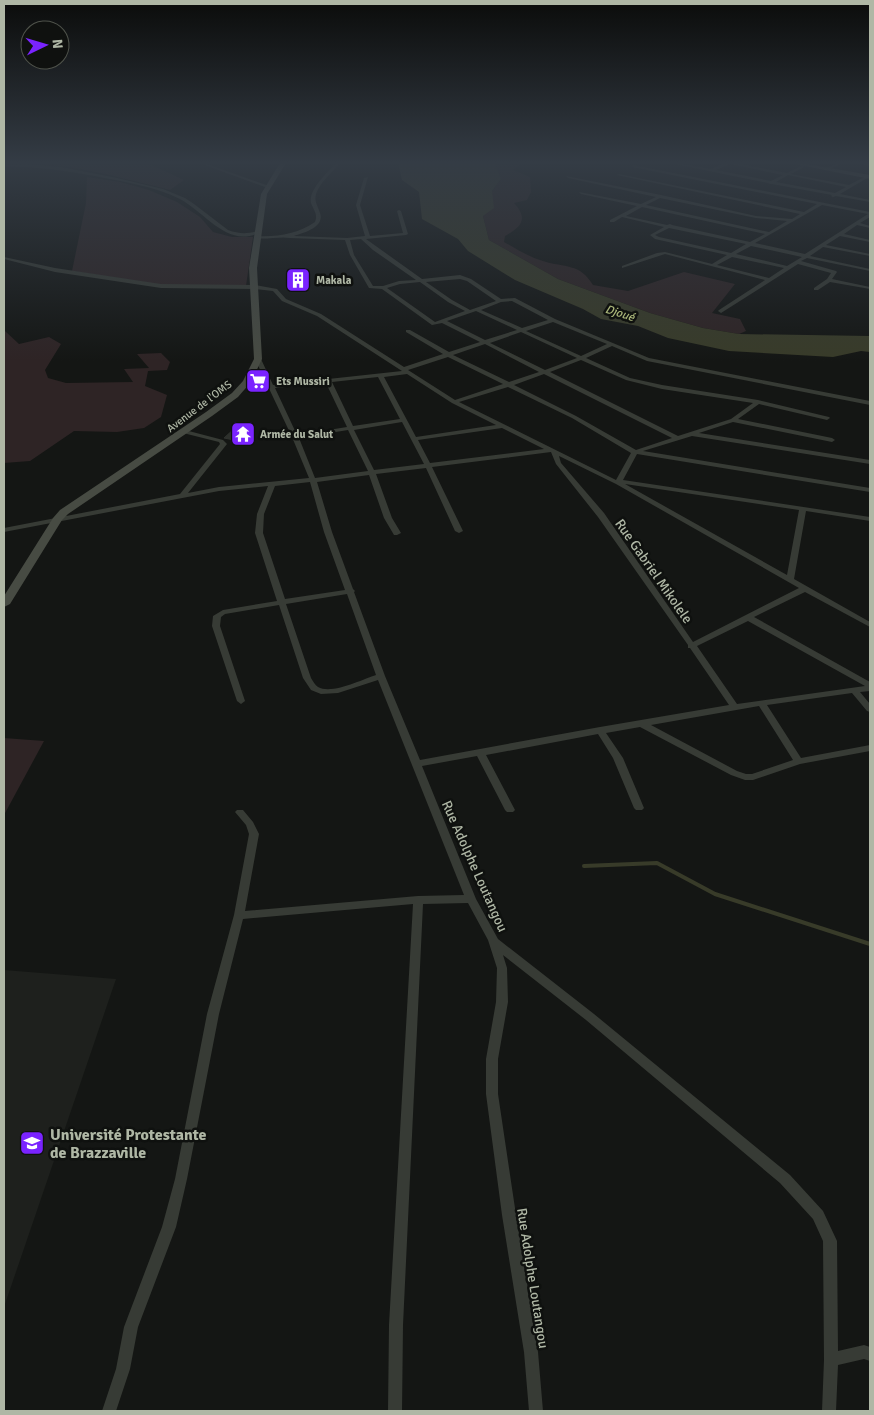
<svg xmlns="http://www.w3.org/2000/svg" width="874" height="1415" viewBox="0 0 874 1415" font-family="Signika,sans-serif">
	<rect width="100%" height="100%" fill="#141614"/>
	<path fill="#1e201d" d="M4 970 116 979 4 1307Z"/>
	<g fill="#2e2425">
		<path d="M4 163H147L184 180 170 190C116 177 59 159 4 165Z"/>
		<path d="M498 163H528L519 165 513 170 530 177 531 192 527 200 514 203C529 219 521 227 505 236L504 242C517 249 529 257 543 261 565 268 580 263 593 285L628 291 684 272 735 284 712 313 740 319 746 331 739 334 703 328 650 313 558 279 489 240 483 216 492 191 501 179 495 164Z"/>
		<path d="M87 177 120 182 149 190 177 202 200 217 213 232 232 237H253L246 286 163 285 72 271 86 203Z"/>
		<path d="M5 331 19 344 49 337 61 344 45 370 48 378 66 383 133 382 124 369 149 368 137 354 161 353 170 362 167 370 148 371 145 386 167 395 161 417 144 428 117 432 74 431 30 461 4 463V335Z"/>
		<path d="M4 738 44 741 4 815Z"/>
	</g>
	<path fill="#383b29" d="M398 163H498L495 164 501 179 492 191 494 208 483 216 489 240 558 279 650 313 703 328 739 334 870 336V352L861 351 833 357 729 351 668 338 638 326 601 319 583 309 515 280 468 251 458 239 422 219 419 192 402 180Z"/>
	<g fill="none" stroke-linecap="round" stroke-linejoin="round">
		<path stroke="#383b29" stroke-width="4" d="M584 866 657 863 715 894 870 944"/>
	</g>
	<path fill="#2d302c" stroke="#2f322e" d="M235 428 246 430 234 440 224 438Z"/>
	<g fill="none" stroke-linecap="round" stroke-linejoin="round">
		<g fill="#373b35" fill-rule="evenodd">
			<path d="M199 163H204L269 186 265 187Z"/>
			<path d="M336 163H340C332 173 320 182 316 194 314 202 318 206 320 213 325 227 304 233 294 236L347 238 365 236 356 205 364 178 368 177 360 205 370 236 403 233 397 211 399 210 401 211 408 234 406 235 366 239 422 279 460 275 471 279 501 299 515 298 555 319 649 358 870 401V405L647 361 612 346 586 358 630 378 662 385 758 400 829 417 830 418 827 420 759 404 738 419 832 438 835 440 832 442 733 422 699 433 870 460V464L692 436 643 451 870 488V492L637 454 623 480 870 517V521L806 511 794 579 870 622V627L805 592 754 617 870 682V691L860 692 870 704V712L867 711 852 693 767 705 801 758 870 745V751L800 764 753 780H745L731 775 640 727 606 733 623 758 644 808 642 810H636L634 808 613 758 598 734 486 755 515 810 513 812H507L505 810 477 756 422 766 476 899 498 939 594 1014 790 1175 823 1211 837 1241 838 1351 864 1345 870 1347V1361L864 1359 838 1365 836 1411H822L824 1360 823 1241 813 1219 780 1183 586 1020 503 955 507 968 508 1002 498 1059V1094L516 1215 538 1352 543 1411H529L524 1352 502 1215 486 1094V1059L496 1002 497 968 488 940 468 903 423 904 403 1325 402 1411H388L389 1325 413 904 243 919 219 1014 187 1179 176 1227 138 1327 130 1369 116 1411H102L116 1369 124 1327 162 1227 175 1179 207 1014 234 915 249 834 246 825 235 812 237 810H243L253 822 259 834 245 911 418 896 464 895 378 680 338 693 321 694 311 690 303 678 279 605 225 614 221 617 220 626 245 701 241 704 237 701 212 626 213 616 223 610 277 601 255 533 257 514 268 486 219 491 4 532V528L180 494 220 444 219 442 183 433V431L185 430 223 440 227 444 188 493 219 487 309 478 292 437 255 359 256 358 261 359 273 385 402 371 317 316 282 301 273 291 255 289 161 288 55 272 4 259V257L55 268 161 284 255 285 277 289 286 299 321 314 404 367 443 354 406 332V330H410L449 352 480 342 442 323 432 325 382 289 369 288 350 255 345 240 290 238C280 236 266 240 255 238V237L257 236C278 237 297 234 315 222 318 214 314 211 311 203 308 190 328 172 336 163ZM361 239 373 250 416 280 399 281 383 286H373L354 255 350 240ZM460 279 467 281 496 301 470 310 452 300 426 282ZM420 282 448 302 465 311 435 322 387 288 400 284ZM512 301 548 320 522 328 481 310 501 302ZM476 311 517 330 485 340 447 321ZM553 322 607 344 581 356 526 331ZM521 332 577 358 545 370 490 343ZM485 344 539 372 509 382 453 355ZM448 357 503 384 455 400 408 370ZM581 360 626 380 662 389 753 403 731 419 678 436 550 372ZM407 374 452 403 496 425 416 437 384 377ZM544 374 672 438 636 450 576 416 514 385ZM378 377 400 419 353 426 332 382ZM326 383 347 427 297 435 275 388ZM508 387 572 418 631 453 616 480 459 402ZM402 422 424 464 374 470 354 430ZM502 428 544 449 430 463 418 440ZM348 430 368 471 315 478 299 438ZM551 452 556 464 598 517 688 645V648H690L729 705 600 727 420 760 385 676 354 592 355 591 353 589 332 532 317 482 369 475 384 518 394 535H397L401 533 392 518 376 474 426 468 455 531 459 533 463 531 432 467ZM559 456 616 484 799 588 693 642 604 513 561 463ZM310 482 324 532 345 590 285 599 263 533 264 514 275 486ZM625 484 799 510 787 575ZM347 594 376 675C363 679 332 695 318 687 315 685 313 681 311 678L286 604ZM748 621 865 686 737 704 697 646ZM759 706 793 760 752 774H746L737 771 651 725Z"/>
			<path d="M670 163H677L711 169 725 163H735L787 173 805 164 806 166 791 174 849 185 868 175 869 177 840 194 870 200V202L836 196 833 197 831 196 832 195 772 184H770L768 183ZM730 164 783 175 771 181 716 170ZM788 175 846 187 835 193 776 182Z"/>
			<path d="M838 163H843L827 170 824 169Z"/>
			<path d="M854 163 870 164V166Z"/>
			<path d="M27 164 61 167 117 178 163 189 185 198 194 204 228 230C239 234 247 234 258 231L260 232C228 249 206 213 180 199 154 186 124 182 95 176 64 171 35 166 4 167V165Z"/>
			<path d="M633 165 870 212V217L860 223 870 226V228L857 225 844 234 870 240V242L840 236 826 245 870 254V256L823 247 810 256 870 269V271L807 258 801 261 836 271 837 272 832 279 870 287V289L830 282 818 290H814V288L827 279 831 273 798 264 721 313 718 311 719 310 765 280 665 254 622 268V266L657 253 665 252 712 264 727 255 655 239 650 235 664 227 622 217 614 222H610V220L637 206 581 194 579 192 641 204 656 197 568 178 566 176 661 195 756 216 792 219 800 214 617 175 619 174 804 212 817 204 632 167ZM660 198 756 218 787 221 769 232 646 205ZM822 205 868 214 805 254 755 243ZM642 207 765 234 750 242 672 225 670 224 667 225 626 216ZM669 228 746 244 731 253 659 237 655 235ZM751 246 802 257 787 266 736 254ZM732 257 784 268 769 278 717 265Z"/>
		</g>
		<g fill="#474b43" fill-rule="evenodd">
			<path d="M280 163H286L267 194 257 268 262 359 251 382 238 397 212 416 68 514 62 520 10 604 4 607V596L53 518 60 510 206 412 232 393 243 381 254 359 249 268 261 194Z"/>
			<path d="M790 163H801L870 175V179Z"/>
		</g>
	</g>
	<linearGradient id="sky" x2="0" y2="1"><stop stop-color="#0b0c0b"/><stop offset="0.45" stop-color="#343c45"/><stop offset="1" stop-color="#343c45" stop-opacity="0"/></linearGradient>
	<rect width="874" height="361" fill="url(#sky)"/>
	<defs>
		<symbol id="building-square" viewBox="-11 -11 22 22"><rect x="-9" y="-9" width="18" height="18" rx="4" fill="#7a23ff" stroke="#0f110f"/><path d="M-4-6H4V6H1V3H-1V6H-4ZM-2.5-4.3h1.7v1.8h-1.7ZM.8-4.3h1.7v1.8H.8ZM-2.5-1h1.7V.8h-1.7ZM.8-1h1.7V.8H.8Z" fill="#fff"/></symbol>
		<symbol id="supermarket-square" viewBox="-11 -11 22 22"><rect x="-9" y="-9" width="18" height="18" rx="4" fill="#7a23ff" stroke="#0f110f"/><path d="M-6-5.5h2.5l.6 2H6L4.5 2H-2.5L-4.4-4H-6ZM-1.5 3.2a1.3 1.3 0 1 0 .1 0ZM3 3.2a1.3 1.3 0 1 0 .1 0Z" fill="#fff"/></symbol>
		<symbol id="temple-square" viewBox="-11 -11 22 22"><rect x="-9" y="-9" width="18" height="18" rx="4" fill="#7a23ff" stroke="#0f110f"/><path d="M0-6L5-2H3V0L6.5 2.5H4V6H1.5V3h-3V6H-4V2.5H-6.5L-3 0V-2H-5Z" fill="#fff"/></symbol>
		<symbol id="university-square" viewBox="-11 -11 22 22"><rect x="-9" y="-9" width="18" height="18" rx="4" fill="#7a23ff" stroke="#0f110f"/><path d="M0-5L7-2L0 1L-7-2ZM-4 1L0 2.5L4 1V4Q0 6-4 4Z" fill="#fff"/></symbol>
	</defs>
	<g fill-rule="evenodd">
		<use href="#building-square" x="284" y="266" width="28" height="28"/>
		<use href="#supermarket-square" x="244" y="367" width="28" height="28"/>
		<use href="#temple-square" x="229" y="420" width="28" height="28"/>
		<use href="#university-square" x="18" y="1129" width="28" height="28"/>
	</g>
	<g text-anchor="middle" stroke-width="5" stroke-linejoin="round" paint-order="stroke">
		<g font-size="11" font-weight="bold" fill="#afb7a5" stroke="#0f110f" text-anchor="start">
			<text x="316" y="284">Makala</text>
			<text x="276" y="385">Ets Mussiri</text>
			<text x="260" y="438">Armée du Salut</text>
		</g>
		<g font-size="11" fill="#afb7a5" stroke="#0f110f">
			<text transform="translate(199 406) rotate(-37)" y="4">Avenue de l'OMS</text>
		</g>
		<g font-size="12" font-style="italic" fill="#a9b579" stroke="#0f110f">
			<text transform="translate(620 313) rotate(18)" y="4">Djoué</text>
		</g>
		<g font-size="14" fill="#afb7a5" stroke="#0f110f">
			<text transform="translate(654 571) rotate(55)" y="5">Rue Gabriel Mikolele</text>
			<text transform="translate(475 866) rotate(66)" y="5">Rue Adolphe Loutangou</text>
			<text transform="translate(533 1278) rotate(81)" y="5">Rue Adolphe Loutangou</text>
		</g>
		<g font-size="16" font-weight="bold" fill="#afb7a5" stroke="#0f110f" text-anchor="start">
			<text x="50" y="1140">Université Protestante<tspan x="50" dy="18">de Brazzaville</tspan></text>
		</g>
	</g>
	<rect width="874" height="1415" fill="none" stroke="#afb7a5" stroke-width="10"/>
	<g transform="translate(45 45) rotate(85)"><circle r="24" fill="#0f110f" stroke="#4f534b"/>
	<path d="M0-4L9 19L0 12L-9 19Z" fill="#7a23ff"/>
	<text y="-8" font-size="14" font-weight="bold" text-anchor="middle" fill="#afb7a5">N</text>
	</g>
</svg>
